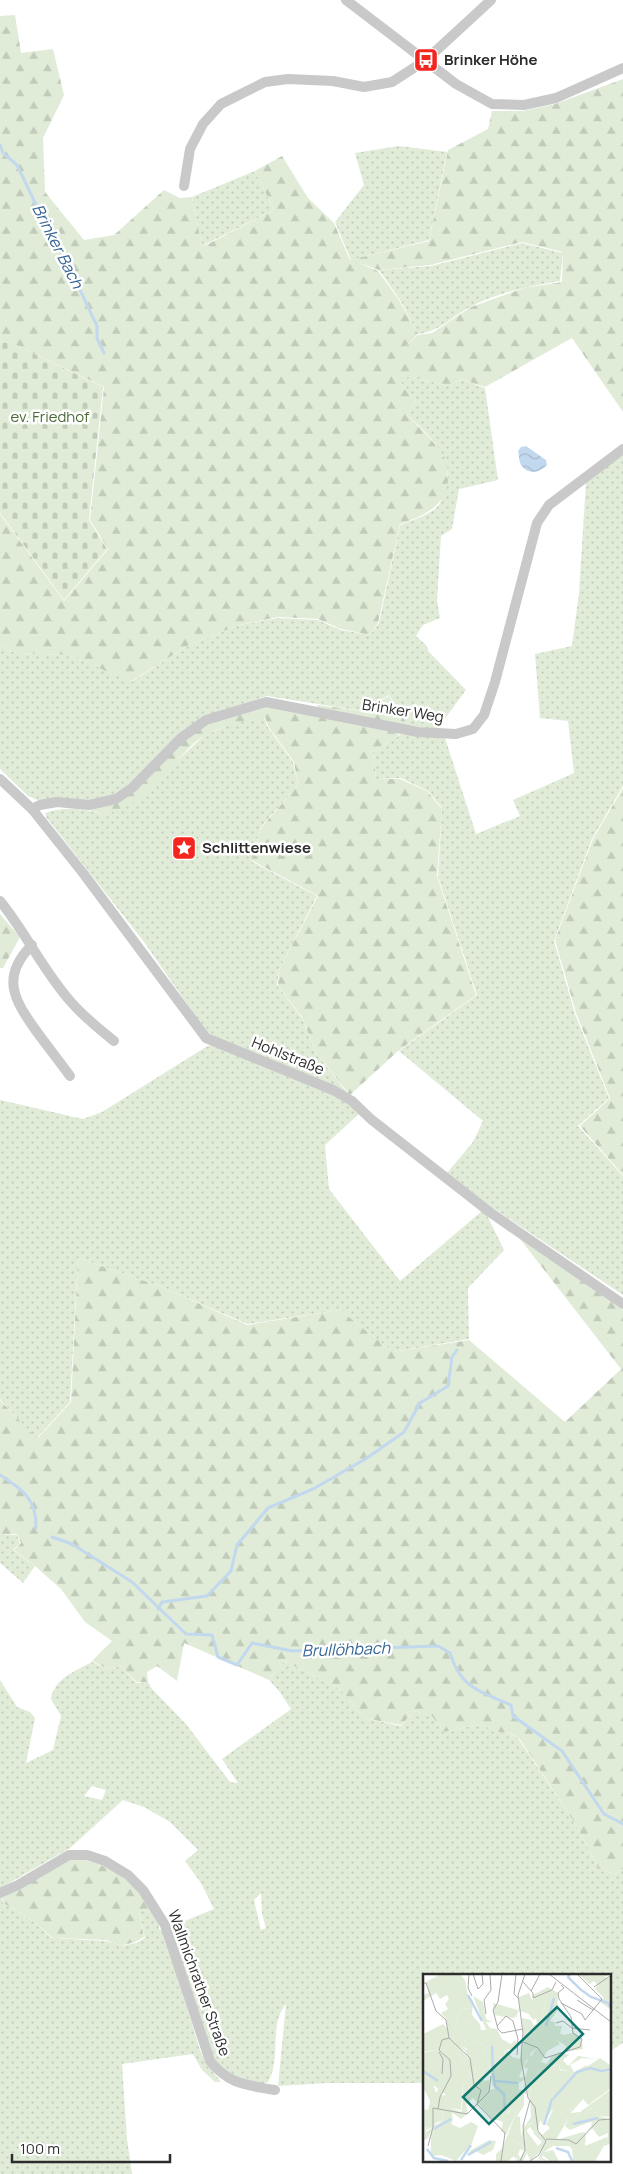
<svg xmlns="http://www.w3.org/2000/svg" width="623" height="2174" viewBox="0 0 623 2174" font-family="Manrope,sans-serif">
	<defs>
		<pattern id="grass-dots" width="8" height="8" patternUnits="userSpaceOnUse" patternTransform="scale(1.25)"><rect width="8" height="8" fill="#e0ecd8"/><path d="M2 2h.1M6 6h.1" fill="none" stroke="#c0cbba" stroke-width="1.8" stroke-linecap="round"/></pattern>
		<pattern id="forest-firs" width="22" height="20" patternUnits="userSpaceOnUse" patternTransform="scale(1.25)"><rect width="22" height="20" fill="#e0ecd8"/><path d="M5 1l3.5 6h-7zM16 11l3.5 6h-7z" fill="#c0cbba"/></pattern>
		<pattern id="cemetery-stones" width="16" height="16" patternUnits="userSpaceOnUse" patternTransform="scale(1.25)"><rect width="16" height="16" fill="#e0ecd8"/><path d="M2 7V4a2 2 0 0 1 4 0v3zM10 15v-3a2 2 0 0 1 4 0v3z" fill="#c0cbba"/></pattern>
		<pattern id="water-waves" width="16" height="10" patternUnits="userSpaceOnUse" patternTransform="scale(1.25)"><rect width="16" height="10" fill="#c2d8ee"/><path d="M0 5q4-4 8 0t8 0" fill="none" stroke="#a7bacc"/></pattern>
	</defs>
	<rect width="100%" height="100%" fill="#fff"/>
	<g fill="url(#grass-dots)" fill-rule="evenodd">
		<path d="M399 146 447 152 429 240 351 260 335 222 364 185 355 153Z"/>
		<path d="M255 171 274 210 202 246 192 197Z"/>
		<path d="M522 243 563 253 560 281C530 286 500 292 472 306 453 315 440 332 418 334L400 300 379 270 431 266Z"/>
		<path d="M409 376 449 386 461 379 485 388 498 480 459 489 452 529 441 536 437 600 440 618 423 625 416 636 426 645 429 652 466 690 438 728 432 729 408 725 389 695 362 711 267 696 205 716 116 796 91 801 37 800 28 796 0 769V646L16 653 72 655 131 682 189 645 239 625 278 618 318 620 341 630 370 635 379 623 400 525C412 520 428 516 438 506 440 504 442 499 443 496 460 464 430 435 407 415L416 401 400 384Z"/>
		<path d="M623 453V786L592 839 554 941 575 1014 609 1098 578 1126 623 1176V1295L493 1208 447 1173 473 1142 483 1121 399 1051 477 995 438 877 442 808 428 791 401 778 376 779 373 752 401 734 445 738 476 834 520 816 513 800 574 773 568 721 540 718 535 654 572 646 579 593 586 482Z"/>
		<path d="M264 716 267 726 293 762 298 785 261 827 251 861 317 896 279 970 277 985 302 1018 316 1053 349 1095 359 1114 325 1145 329 1189 400 1281 482 1211 488 1217 504 1250 468 1288 469 1339 393 1352 340 1310 247 1324 162 1287 78 1258 70 1402 36 1439 0 1399V1100L83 1119 102 1112 206 1047 221 1041 208 1034 144 942 46 817 45 813C64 806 86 808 104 815L150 792 172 765 205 735 233 723Z"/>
		<path d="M0 1535H17L20 1543 13 1550 35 1566 23 1583 0 1563Z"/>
		<path d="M284 1661 340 1689 364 1718 401 1726 415 1711 432 1716 444 1732 480 1724 498 1732 509 1733 518 1738 576 1825 599 1869 614 1874 623 1869V2043L609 2052V1975H424V2083H327L278 2086 286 2004C268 2025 282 2059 268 2082 257 2086 234 2078 224 2071 220 2068 216 2062 213 2058L170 1927 214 1909 201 1883 185 1861 198 1850 170 1822 144 1807 123 1800 70 1848 4 1886V1884L2 1902 34 1922 52 1938 107 1941 121 1946 136 1943 145 1938 139 1912 151 1908 159 1919V1929L163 1930 200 2050 206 2063 221 2082H215L202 2070 193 2054 122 2064 127 2139 132 2174H0V1680L17 1707 30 1712 35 1718 26 1763 53 1750 61 1716 51 1699C54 1679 75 1671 92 1662L108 1669 120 1666 137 1683 148 1682 152 1689 186 1724 230 1782 238 1783 222 1759 291 1709 279 1691 269 1680ZM92 1786 106 1790 102 1800 84 1796ZM261 1893 262 1914 266 1928 261 1930 254 1900Z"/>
	</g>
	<g fill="url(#forest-firs)" fill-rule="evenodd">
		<path d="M15 15 21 53 53 49 64 95 43 138 45 192 84 240 114 235 164 190 180 198 192 197 202 246 208 244 274 210 255 171 282 156 308 198 334 223 350 260 429 241 448 150 488 129 492 111H523L555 104 623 79V412L572 338 485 387 461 379 449 386 409 376 400 384 416 401 407 415C421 429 438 444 447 463 448 467 447 473 448 478 448 506 423 516 400 524L378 623 370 635 341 629 318 619 278 617 239 625 189 645 130 682 71 655 16 653 0 646V514L64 601 108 549 90 520 104 387 14 344 0 341V16ZM522 242 563 252 562 282 524 288 471 307 432 333 418 335 401 351 418 334 399 300 378 271 359 263 379 270 430 265Z"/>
		<path d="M389 696 408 725 395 738 373 752 376 779H400L427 791 442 809 437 876 476 995 398 1051 350 1095 316 1053 302 1017 278 986 279 970 318 896 251 860 261 828 298 785 294 762 268 726 265 717C245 721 224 725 206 735 182 748 169 776 149 793 136 803 120 809 104 815L90 810 117 801 182 742 206 723 265 704 310 713 318 705 362 711Z"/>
		<path d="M623 788V1175L580 1126 610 1098 576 1013 555 940 593 839Z"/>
		<path d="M0 914 20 937 3 968H0Z"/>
		<path d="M517 1235 623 1310V1869L614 1874 599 1869 576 1825 519 1738 510 1733 498 1732 480 1724 444 1732 432 1716 415 1711 401 1725 364 1718 340 1689 284 1661 269 1680 184 1643 177 1681 157 1666 147 1672 148 1682H137L120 1666 108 1669 92 1661 112 1641 85 1622 61 1589 35 1566 14 1550 21 1543 17 1534 0 1535V1400L37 1439 71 1402 78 1258 162 1287 247 1325 340 1310 393 1352 469 1340 565 1422 621 1369Z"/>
		<path d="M70 1858C106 1861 131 1879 151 1908L139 1912 144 1937 135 1942 120 1946 107 1940 53 1938 34 1922 2 1902 4 1895Z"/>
	</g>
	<path fill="url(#cemetery-stones)" d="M0 341 14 344 103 387 89 520 107 549 64 600 0 513Z"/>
	<path fill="url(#water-waves)" d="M526 446 546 460 547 465C539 474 526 475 520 463 519 460 519 454 518 451L521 447Z"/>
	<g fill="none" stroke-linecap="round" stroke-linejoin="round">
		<g stroke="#c2d8ee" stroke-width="3">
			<path d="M0 145 3 153 17 165 49 232 65 258 97 326V338L104 353"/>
			<path d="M0 1475C22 1489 37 1499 36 1528"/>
			<path d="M52 1537 72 1544 132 1582 186 1634 212 1635 218 1657 237 1665 252 1643 292 1651 438 1646 450 1653C461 1689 480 1691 511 1705L513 1716 562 1751 604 1814 623 1824"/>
			<path d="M158 1609 162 1602 207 1596 231 1571 237 1545 268 1508 313 1489 367 1458 404 1432 420 1403 448 1386 452 1357 457 1350"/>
		</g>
		<g stroke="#c9c9c9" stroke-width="10">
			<path d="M346 0 456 84 492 104 524 105 556 98 623 68"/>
			<path d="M184 186 190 149 203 124 221 104 265 82 288 79 333 81 364 87 392 82 426 60 491 0"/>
			<path d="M0 779 32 809 83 873 206 1038 333 1090 352 1101 372 1120 491 1213 623 1304"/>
			<path d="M32 809 40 805 57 802 89 805 116 799 132 788 181 738 206 720 266 702 418 732 456 734 473 729 484 715 495 682 537 523 549 505 623 449"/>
			<path d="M0 901C26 933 44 972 71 1002 84 1017 99 1029 114 1041"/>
			<path d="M32 945C0 977 14 1000 37 1032 48 1047 59 1061 70 1076"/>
			<path d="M0 1893 18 1885 69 1855H87L105 1861 128 1875 143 1890 165 1925 210 2061C229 2085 247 2085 275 2090"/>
		</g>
	</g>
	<defs>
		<symbol id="bus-square" viewBox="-11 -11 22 22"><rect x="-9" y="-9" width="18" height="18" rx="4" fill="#f4251e" stroke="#fff"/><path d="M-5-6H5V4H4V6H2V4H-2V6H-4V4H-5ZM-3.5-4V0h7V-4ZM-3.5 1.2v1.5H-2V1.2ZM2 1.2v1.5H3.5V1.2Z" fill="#fff"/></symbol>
		<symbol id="sight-square" viewBox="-11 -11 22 22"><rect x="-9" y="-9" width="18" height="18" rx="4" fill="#f4251e" stroke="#fff"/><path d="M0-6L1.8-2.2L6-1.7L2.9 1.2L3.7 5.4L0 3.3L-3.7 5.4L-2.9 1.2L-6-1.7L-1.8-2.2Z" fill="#fff"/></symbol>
	</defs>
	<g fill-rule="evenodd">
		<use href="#bus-square" x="412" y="46" width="28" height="28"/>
		<use href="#sight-square" x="170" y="834" width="28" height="28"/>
	</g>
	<g text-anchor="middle" stroke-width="5" stroke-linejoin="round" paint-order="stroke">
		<g font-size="15" font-weight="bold" fill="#2c2c2c" stroke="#fff" text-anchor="start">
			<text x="444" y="65">Brinker Höhe</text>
			<text x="202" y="853">Schlittenwiese</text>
		</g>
		<g font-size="15" fill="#496b36" stroke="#fff">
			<text x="50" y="422">ev. Friedhof</text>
		</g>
		<g font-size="15" fill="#2c2c2c" stroke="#fff">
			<text transform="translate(403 711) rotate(9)" y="5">Brinker Weg</text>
			<text transform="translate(288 1056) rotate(22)" y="5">Hohlstraße</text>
			<text transform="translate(199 1983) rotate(70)" y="5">Wallmichrather Straße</text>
		</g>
		<g font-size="16" font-style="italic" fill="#346595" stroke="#fff">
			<text transform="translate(58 246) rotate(63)" y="6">Brinker Bach</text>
			<text transform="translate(346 1649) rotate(-2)" y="6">Brullöhbach</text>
		</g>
	</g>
	<g transform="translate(423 1974)">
		<rect width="188" height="188" fill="#fff"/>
		<path d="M18 0H37L42 6 47 34 38 35 31 55H38V50L50 47 42 66 44 72 52 65 63 74 62 79 58 83 32 68 48 88 52 100 53 89 62 84 68 97 64 98 60 107 66 106 67 116 74 114 81 127 79 137 84 140 89 134 94 137 83 161 78 157 80 148 68 144 50 124 43 131 45 139 38 145 27 137 28 134 38 138 39 135 40 107 36 105 37 99 49 104 37 80H22L15 75 0 78V60L20 50 24 54V46L18 39 25 35 22 30 26 25 24 21 17 25 13 19 0 27V21L6 19 3 8ZM99 44 108 46 110 51 104 58 122 75 131 72 134 66 137 70 124 77 118 88 124 90 128 83 137 78 146 81 140 86 145 92 155 82 174 85 159 84 147 91 151 98 164 91V95L150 102 147 97 137 95 136 90 116 96 109 105 106 125 102 105 96 109 92 106 83 89 73 94 76 85 84 76 89 83 98 85 101 68ZM103 71 111 72 120 79 111 95 105 94 102 104 96 103 103 86 108 84 107 80 114 74ZM10 110 13 119 16 114 20 117 17 122 20 146 2 154 3 158 10 153 5 164 0 167V135L5 136 7 127 3 119ZM187 116V143L175 142 168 134 159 144 154 141V148L150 150 187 145V170L181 172 172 187H150L149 175 146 172H130L121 178 130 176 136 187H127L119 181V184L125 187 115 185 120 175 107 187 104 179 100 187H93L95 183 92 185 91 182 85 187H73V180L88 166 99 170 101 177 97 175 95 181 98 184 102 178 103 156 115 172 119 168 111 160 109 149 102 152 108 143 107 126 118 144 114 157 119 161 127 154 123 150 130 136 138 141 148 132 147 139 157 138ZM146 143 142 152 147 156 169 147 168 153 162 157 169 154 176 163 185 159 184 168V163L162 172 163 159 160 158 133 166ZM24 145 30 146 28 150 37 154 48 148 55 152 49 169 33 187 18 181 10 182 8 179V163Z" fill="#e0ecd8" fill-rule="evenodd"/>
		<path d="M155 0H187L181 3 187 4V35L177 28 181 24 172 15 175 11 171 7 167 10ZM125 13 135 19 134 37 127 47 132 48V52H139L137 59 141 61 149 59 158 64 160 75 142 78 143 72 134 66 131 73 122 75 104 58 108 52 112 54 111 61 114 60 121 54 119 47 123 27 110 24V21ZM45 20 50 27 49 41 57 50 58 56H63L50 22 60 28 63 45 69 48H63L67 54 74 55 79 65 88 70 92 66 95 69 94 73 82 77 73 94 83 89 96 109V116H101L102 107 104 120H101V132L94 142 97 143 98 162 102 148V152L110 149 114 162 107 153 103 157 102 165 108 170 102 178 99 170 88 166 84 175H79L94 137 89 134 83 140 79 137 80 127 69 110 68 97 62 85 53 89 52 100 42 77 31 69 35 68 43 76 51 72 58 82 62 79 63 74 52 65 44 73 42 64 49 47 39 50 38 55H31L38 35 47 34 42 21ZM70 29 95 36 97 33 93 43 89 44 71 41ZM103 71 111 72 120 79 111 95 101 94 102 90 114 74ZM15 75 21 80H37L49 104 37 100 40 107 38 136 28 134 30 146H24L6 165 10 153 0 157 10 148 13 151 20 146 19 136 14 133 12 122 23 121 10 111 3 119 0 114V79ZM177 84 187 91V115L165 131 160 125 147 140 148 133 138 141 129 136 120 151 106 125 109 105 116 96 136 90 137 96 147 97 150 102ZM168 134 175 142 187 145 150 151 154 148V141L159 143ZM66 166 73 167 70 176 60 181 53 177 44 181 48 176Z" fill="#e0ecd8"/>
		<path d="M106 19 109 26 114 22 123 27 119 47 121 54 115 60 111 61 112 54 108 52 114 50 113 44 110 46 106 40 97 37 96 23Z" fill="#e0ecd8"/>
		<path fill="none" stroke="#c2d8ee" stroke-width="2.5" d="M147 0 145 3 157 15 168 23 185 29 188 34M45 21 59 47M123 52 131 24M69 72 70 98M0 97 15 107M70 99 72 112 81 120 82 137M72 107 95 109M130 125 154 98 167 94 179 97 188 95M150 150 175 144M121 151 129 125M11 155 28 145M133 174 145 178 149 187M4 175 11 184 25 187M45 181 68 168M38 186 48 171"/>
		<path fill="none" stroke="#ababab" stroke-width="1" d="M46 0 45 14 49 22M50 0 55 15 60 10 59 0M67 0 68 16M79 0 75 28 70 36 75 55 79 59 100 55M93 0 91 20 95 24M102 0 95 21 100 59 98 85 105 124 112 133 115 157 123 167 116 181 107 187M126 0 188 48M100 8 110 19V24L129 16 133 8M0 9H3L13 37 23 46 26 64 47 84 51 111 58 116 54 130 82 159 78 187M171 13 187 2M108 17 117 0M154 26 170 36M138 29 159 40 162 46 179 25 154 0M63 40 61 26 68 16M133 49 140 47 149 54M74 52 83 42 90 47 95 65 94 81M149 54 167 56M100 68 115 74 122 84 157 73 159 65 150 59 148 43 136 25 135 19 141 14 138 11M16 78 20 85 19 100M15 135 17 123 28 102 27 86 16 76 19 66 26 64M123 165 146 166 153 170 176 146 188 145M5 172 10 153V134L44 140 66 118 68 102M97 187 102 176 100 152 107 126"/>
		<path fill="#0f766e" fill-opacity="0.15" stroke="#0f766e" stroke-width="2.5" d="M134 33 160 60 66 150 40 123Z"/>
		<rect width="188" height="188" fill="none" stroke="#2c2c2c" stroke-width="2.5"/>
	</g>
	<path d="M12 2154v8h158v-8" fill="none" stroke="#2c2c2c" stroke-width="2.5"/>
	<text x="20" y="2154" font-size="15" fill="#2c2c2c" stroke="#ffffff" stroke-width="4" paint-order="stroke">100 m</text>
</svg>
